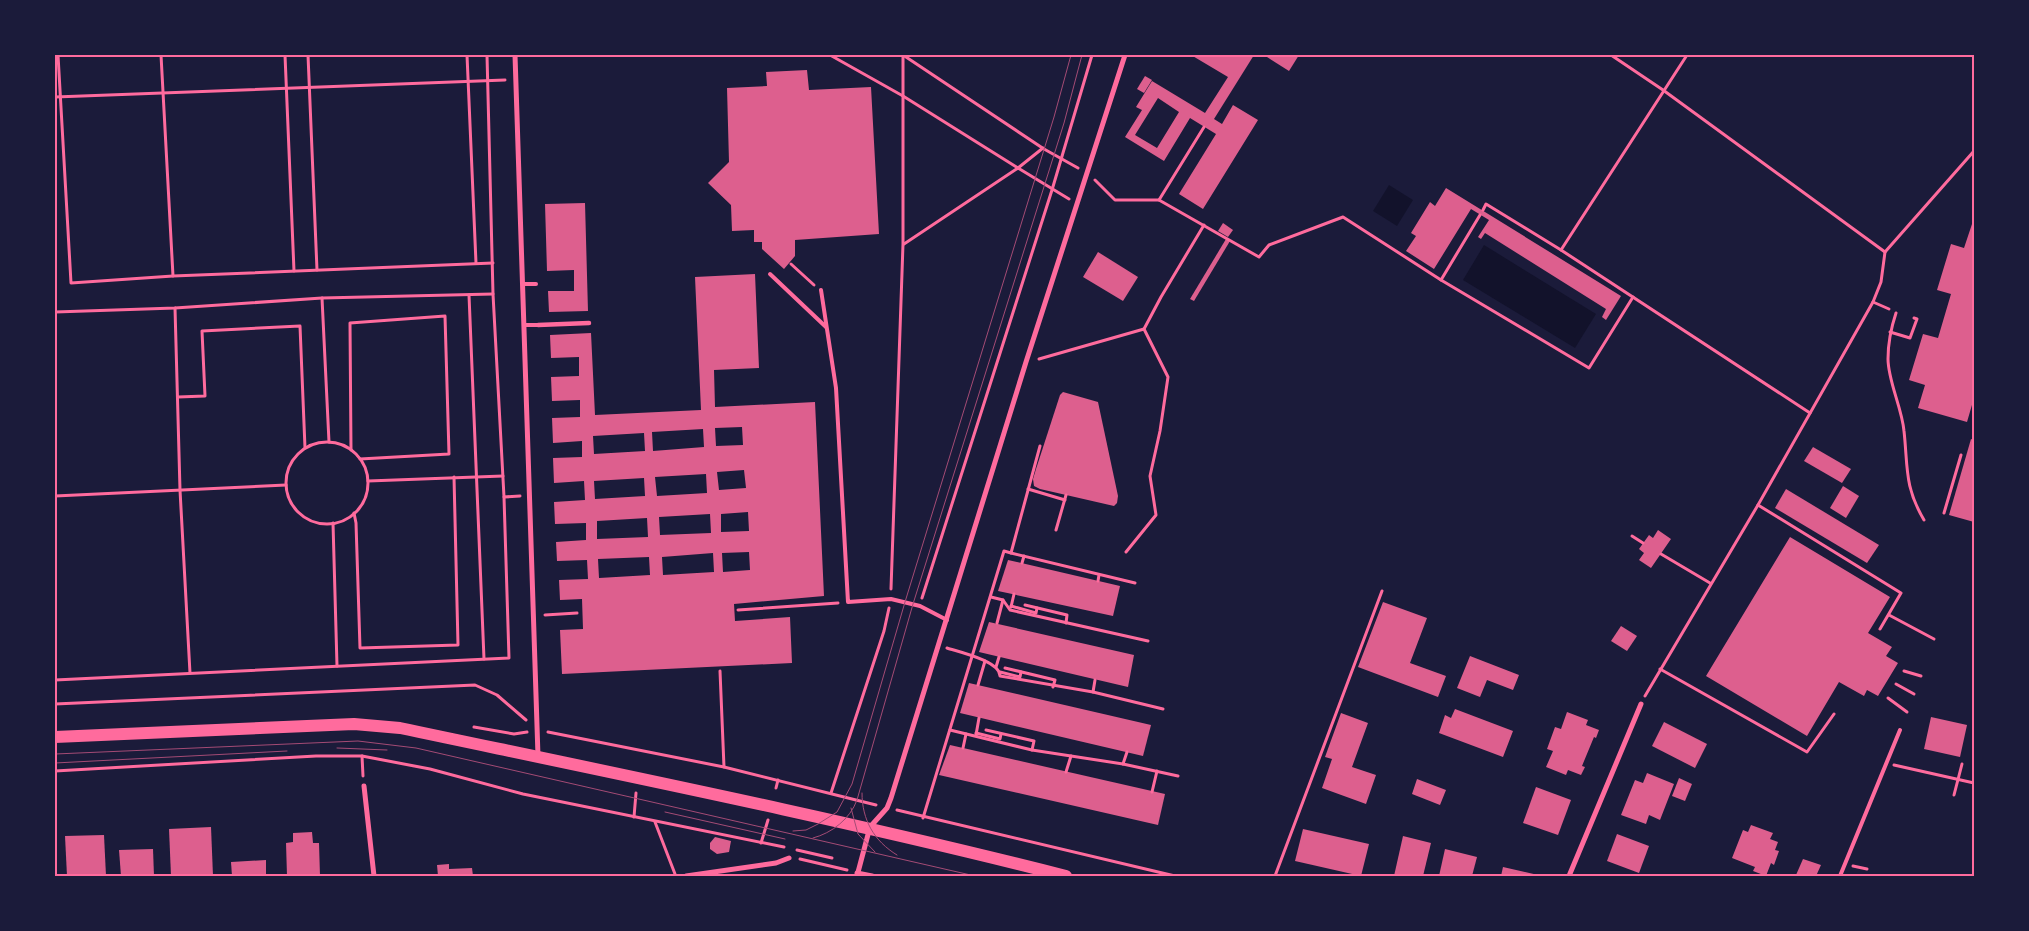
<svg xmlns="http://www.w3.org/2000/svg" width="2029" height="931" viewBox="0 0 2029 931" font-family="'Work Sans',sans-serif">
	<rect width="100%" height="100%" fill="#1b1b3a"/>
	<g fill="#12122b">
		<path d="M1389 185 1413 200 1397 226 1373 211Z"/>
		<path d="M1484 245 1596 314 1575 348 1463 280Z"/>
	</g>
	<g fill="#dd5f8e" fill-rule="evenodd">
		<path d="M1191 55H1254L1214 119 1222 124 1233 105 1258 120 1203 209 1179 194 1216 134 1190 118 1164 161 1125 137 1142 110 1136 107 1152 81 1205 113 1228 77ZM1158 98 1179 112 1157 148 1135 135Z"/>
		<path d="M1268 55H1299L1289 71 1267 57Z"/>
		<path d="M807 70 809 90 871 87 879 234 795 240V256L784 269 762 249V242H754V230L732 231 731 205 708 183 729 162 727 88 767 86 766 72Z"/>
		<path d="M1145 76 1152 80 1144 93 1137 89Z"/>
		<path d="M1446 188 1621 296 1606 320 1602 317 1606 309 1485 233 1481 239 1478 237 1489 220 1471 209 1434 269 1406 251 1416 236 1411 233 1430 202 1435 206Z"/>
		<path d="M585 203 588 311 549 312 548 291H574V270L547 271 545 204Z"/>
		<path d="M1223 223 1233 230 1228 237 1218 231Z"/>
		<path d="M1972 224H1974V398L1967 422 1918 408 1925 385 1909 380 1923 334 1938 338 1951 294 1937 290 1951 244 1964 248Z"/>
		<path d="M1226 239 1230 241 1194 301 1190 299Z"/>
		<path d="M1098 252 1138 277 1123 301 1083 277Z"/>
		<path d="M755 274 759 368 714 370 715 407 815 402 824 596 734 604 735 621 790 617 792 663 562 674 560 630 583 629 582 599 560 600 559 580 588 579 587 560 557 561 556 542 586 540V523L555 524 554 502 585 500 584 481 554 483 553 458 582 457V441L553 443 552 418 580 417V400L552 401 551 377 579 376V357L551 358 550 335 591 333 595 415 701 410 695 277ZM742 427 743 445 716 446 715 428ZM703 429 704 447 653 451 652 432ZM644 433 645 451 594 454 593 436ZM744 470 746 488 719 490 717 472ZM706 474 707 493 657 496 655 477ZM644 478 645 496 595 499 594 481ZM748 512 749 531 721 532V514ZM710 514 711 533 660 535 659 517ZM647 518 648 537 597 539V521ZM749 552 750 570 723 572 722 553ZM713 553 714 572 663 575 662 557ZM649 557 650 575 599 578 598 559Z"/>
		<path d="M1063 392 1098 402 1118 496 1117 503 1114 506 1040 489 1034 486 1033 479 1036 469 1060 395Z"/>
		<path d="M1971 439 1974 440V522L1949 515Z"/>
		<path d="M1813 447 1851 469 1842 483 1804 461Z"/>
		<path d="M1843 486 1859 496 1846 518 1830 508Z"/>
		<path d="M1786 489 1879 545 1867 563 1775 508Z"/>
		<path d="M1658 530 1671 539 1651 568 1639 560 1644 553 1639 549 1649 535 1653 538Z"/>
		<path d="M1790 537 1890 597 1868 633 1892 647 1886 656 1898 663 1878 696 1867 690 1864 696 1839 682 1807 736 1706 676Z"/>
		<path d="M1008 560 1120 586 1113 616 998 591Z"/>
		<path d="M1383 602 1427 618 1410 663 1446 676 1438 697 1358 667Z"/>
		<path d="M989 622 1134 655 1128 687 979 652Z"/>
		<path d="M1621 626 1637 636 1627 651 1611 641Z"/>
		<path d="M1470 656 1519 675 1513 690 1487 680 1480 697 1457 688Z"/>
		<path d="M969 683 1151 725 1143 756 960 713Z"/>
		<path d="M1455 709 1513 731 1503 757 1439 733 1445 715 1451 718Z"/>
		<path d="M1567 712 1588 720 1586 725 1599 730 1596 738 1594 737 1582 766 1585 767 1581 775 1568 770 1566 775 1546 767 1553 751 1547 749 1555 727 1561 729Z"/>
		<path d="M1341 713 1368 723 1352 767 1376 775 1366 804 1322 788 1332 759 1325 757Z"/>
		<path d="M1931 717 1967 725 1960 757 1924 749Z"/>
		<path d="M1664 722 1707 744 1695 768 1652 746Z"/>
		<path d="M950 745 1165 794 1158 825 939 775Z"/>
		<path d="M1647 773 1674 784 1660 820 1649 815 1646 824 1621 815 1635 780 1643 783Z"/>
		<path d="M1679 778 1692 784 1685 801 1672 796Z"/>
		<path d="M1417 779 1446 790 1440 805 1412 794Z"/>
		<path d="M1536 787 1571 800 1558 835 1523 823Z"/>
		<path d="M1751 825 1773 833 1770 839 1778 842 1775 850 1779 851 1774 865 1771 863 1766 876 1753 871 1755 867 1732 858 1743 830 1748 832Z"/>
		<path d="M211 827 213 876H171L169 829Z"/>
		<path d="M1303 829 1369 844 1361 876 1295 861Z"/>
		<path d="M312 832 313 843H319L320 876H287L286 843 293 842V833Z"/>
		<path d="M1617 834 1649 846 1639 873 1607 861Z"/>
		<path d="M104 835 106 876H67L65 836Z"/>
		<path d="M1403 836 1431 843 1423 876H1394Z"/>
		<path d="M715 837 731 841 729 852 717 854 710 849V843Z"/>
		<path d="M153 849 154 876H121L119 850Z"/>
		<path d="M1445 849 1477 857 1472 876H1439Z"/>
		<path d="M1803 859 1821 865 1816 876 1796 875Z"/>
		<path d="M266 860V876H232L231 862Z"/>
		<path d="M449 864V869L472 868 473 876H438L437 865Z"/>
		<path d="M1503 867 1538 875V876H1501Z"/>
	</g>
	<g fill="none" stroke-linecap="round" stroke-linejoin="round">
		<g stroke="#ff6b9d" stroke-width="3">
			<path d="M58 55 71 283 173 276 493 263"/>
			<path d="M161 55 173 276"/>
			<path d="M285 55 294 271"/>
			<path d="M308 55 317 270"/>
			<path d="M467 55 476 263"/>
			<path d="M487 55 493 294 504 497 520 496"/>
			<path d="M830 55 903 96 1018 168 1043 148"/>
			<path d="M903 55 1044 149 1078 168"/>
			<path d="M1611 55 1663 90 1885 252"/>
			<path d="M55 97 505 80"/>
			<path d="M1095 180 1115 200H1159L1259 257 1269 245 1343 217 1441 280 1480 215"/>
			<path d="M1159 200 1204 127"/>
			<path d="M1483 210 1486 204 1561 250 1810 413"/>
			<path d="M904 244 1018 168 1069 199"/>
			<path d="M1561 250 1687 55"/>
			<path d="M791 264 814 285"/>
			<path d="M1441 280 1589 368 1633 297"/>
			<path d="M469 295 484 659"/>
			<path d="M322 298 329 442"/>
			<path d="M1873 302 1889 309"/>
			<path d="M175 308 180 490 190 673"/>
			<path d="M55 312 175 308 322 298 493 294"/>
			<path d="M1896 313C1891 328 1888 343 1888 359 1888 381 1902 408 1904 431 1908 467 1904 486 1924 520"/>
			<path d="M1890 332 1910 338 1917 319 1914 318"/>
			<path d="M1039 359 1144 329"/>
			<path d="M178 397 205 396 202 331 300 326 305 448"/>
			<circle cx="327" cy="483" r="41"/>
			<path d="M351 450 350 323 445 316 449 454 360 459"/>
			<path d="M368 481 503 476"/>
			<path d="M1028 489 1065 500"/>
			<path d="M55 496 286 485"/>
			<path d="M1758 505 1901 593 1880 629"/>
			<path d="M354 513 356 523 360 648 458 645 454 477"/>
			<path d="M1944 513 1961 455"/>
			<path d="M333 523 337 666"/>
			<path d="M1056 530 1066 495"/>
			<path d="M1632 536 1643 543"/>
			<path d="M1126 552 1156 515 1150 476 1160 431 1168 377 1144 329 1161 297 1204 225"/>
			<path d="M1011 553 1135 583"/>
			<path d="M1661 554 1710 583"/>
			<path d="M1022 563 1024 556"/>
			<path d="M1098 581 1099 575"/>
			<path d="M891 589 903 244V55"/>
			<path d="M991 597 1003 600 1010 610 1148 641"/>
			<path d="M922 598 1052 190 1092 55"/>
			<path d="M1025 605 1067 615 1066 623"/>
			<path d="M1011 606 1036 613 1037 608"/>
			<path d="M1011 607 1014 594"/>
			<path d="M738 610 838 603"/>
			<path d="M545 615 577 613"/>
			<path d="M1889 615 1934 639"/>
			<path d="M997 623 1003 600"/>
			<path d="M947 648C959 652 1000 661 1000 676L1093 692 1163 709"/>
			<path d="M996 667 999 657"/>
			<path d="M1005 668 1055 680 1053 687"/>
			<path d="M1660 669 1807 752 1834 714"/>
			<path d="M720 671 724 767"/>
			<path d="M1904 671 1921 676"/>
			<path d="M1000 672 1020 677 1021 672"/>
			<path d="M55 680 509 658 504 497"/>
			<path d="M1896 684 1914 694"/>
			<path d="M978 685 985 661"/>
			<path d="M1093 692 1095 680"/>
			<path d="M1645 696 1758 505 1873 302 1881 282 1885 252 1974 151"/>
			<path d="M1888 698 1907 712"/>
			<path d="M55 704 475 685 497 695 526 720"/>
			<path d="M474 727 514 734 527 732"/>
			<path d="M950 730 1032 750 1123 764 1178 776"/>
			<path d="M986 730 1034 741 1032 750"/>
			<path d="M548 732 724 767 876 805"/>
			<path d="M976 733 1000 739 1001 734"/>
			<path d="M976 735 979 718"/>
			<path d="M963 748 966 734"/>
			<path d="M362 756 363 776"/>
			<path d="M1123 764 1127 752"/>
			<path d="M1894 765 1974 783"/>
			<path d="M55 771 316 756H362L430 769 523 794 784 847"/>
			<path d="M1066 772 1071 756"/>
			<path d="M776 788 778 780"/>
			<path d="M1152 792 1157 771"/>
			<path d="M831 793 884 631 889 608"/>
			<path d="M1954 795 1962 764"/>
			<path d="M897 810 1175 876"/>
			<path d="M634 817 636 793"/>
			<path d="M923 818 1004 551 1011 553 1040 446"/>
			<path d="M655 822 675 874"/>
			<path d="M761 843 768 820"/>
			<path d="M797 850 832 858"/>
			<path d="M800 859 847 870"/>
			<path d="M1853 866 1867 869"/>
			<path d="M1275 876 1382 591"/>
		</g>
		<g stroke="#ff6b9d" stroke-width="4">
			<path d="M770 274 826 327"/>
			<path d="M524 284H536"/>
			<path d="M821 290 836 388 848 602 891 599 920 606 947 620"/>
			<path d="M525 325H538"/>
			<path d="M1840 876 1900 730"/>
		</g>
		<path stroke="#ff6b9d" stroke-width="4.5" d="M538 325 589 323"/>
		<g stroke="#ff6b9d" stroke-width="5">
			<path d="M515 55 538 756"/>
			<path d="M364 786 374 876"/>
			<path d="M857 873 872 876"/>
			<path d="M686 876 776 863 789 858"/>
			<path d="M857 876 870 827 887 808 891 798 1026 362 1125 55"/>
			<path d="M1569 876 1641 704"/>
		</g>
		<path stroke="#ff6b9d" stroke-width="12" d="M55 737 354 724 400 728C623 775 846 820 1066 876"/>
		<g stroke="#a44b75" stroke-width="1">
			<path d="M337 748 387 750"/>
			<path d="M55 754 358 741 416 748 975 876"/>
			<path d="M55 763 287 751"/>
			<path d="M862 793C862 820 874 841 897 855"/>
			<path d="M851 808 858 834 875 852"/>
			<path d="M665 812 785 839"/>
			<path d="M793 831 806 830 818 824 837 812 852 784 905 602 1054 117 1071 55"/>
			<path d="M813 838C832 833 850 819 857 800L913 604 1064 123 1082 55"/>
		</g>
	</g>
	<rect width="2029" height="931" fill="none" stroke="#1b1b3a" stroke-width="112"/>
	<rect x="56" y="56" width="1917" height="819" fill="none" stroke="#ff6b9d" stroke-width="2"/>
</svg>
